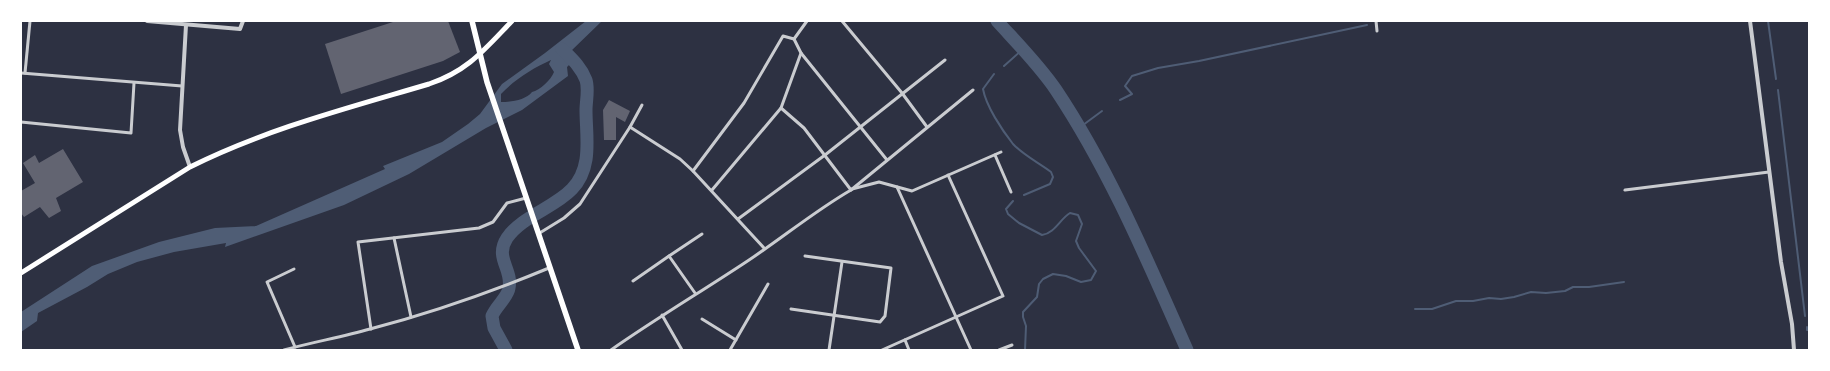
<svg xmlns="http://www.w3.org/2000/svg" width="1830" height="371" viewBox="0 0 1830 371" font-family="Montserrat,sans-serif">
	<rect width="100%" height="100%" fill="#2d3142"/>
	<path fill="#4f5d75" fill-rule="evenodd" d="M586 21H602L571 51 574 60 567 67 568 76 522 110 486 128 409 174 344 205 225 247 226 243 174 252 137 262 108 274 87 287 38 313 37 321 21 332V312L92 266 159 242 215 228 256 226 385 169 383 166 442 142 468 124 480 114 502 84 545 53ZM551 60 549 64 554 72C551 80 540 90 532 92 526 100 511 102 501 102V94C514 80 533 68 551 60Z"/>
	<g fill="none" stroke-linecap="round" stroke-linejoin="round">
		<g stroke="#4f5d75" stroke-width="2">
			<path d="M1768 21 1776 79"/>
			<path d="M1004 66 1023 49"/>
			<path d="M994 74 983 89C986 106 1002 130 1013 144 1023 155 1039 163 1051 172L1053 177 1050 184 1024 195"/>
			<path d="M1778 90 1805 316"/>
			<path d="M1120 100 1132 94 1125 86 1132 76 1158 68 1199 61 1367 25"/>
			<path d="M1079 128 1102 111"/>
			<path d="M1013 201 1006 209 1008 214 1019 223 1042 235C1055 233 1060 219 1070 213L1078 215 1082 224 1076 241 1079 248 1096 271 1091 280 1081 282 1066 276 1053 274 1043 279 1039 284 1037 297 1023 312V317L1026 326 1025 350"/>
			<path d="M1415 309H1432L1456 301H1473L1489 298 1501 299 1514 297 1531 292 1546 293 1565 291 1573 287H1589L1624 282"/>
			<path d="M1807 327V330H1809"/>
		</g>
		<g stroke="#4f5d75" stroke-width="13">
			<path d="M997 21C1017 43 1039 65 1056 90 1110 171 1148 262 1187 350"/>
			<path d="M506 350 494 328 492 316C496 306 508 297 509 288 513 269 494 258 507 238 522 216 554 208 572 189 593 167 586 137 586 110 586 101 589 89 586 80 581 67 572 59 562 49"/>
		</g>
	</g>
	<g fill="#626471">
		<path d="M396 21H448L460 52 443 61 341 94 325 44Z"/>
		<path d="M609 100 630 111 625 122 616 117V140H604L603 110Z"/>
		<path d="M63 149 83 182 56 198 61 211 49 218 40 207 24 217 21 213V191L35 183 23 163 35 155 39 163Z"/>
	</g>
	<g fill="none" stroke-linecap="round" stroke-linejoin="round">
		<g stroke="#caccd0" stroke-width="3">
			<path d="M842 21 902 93 927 127"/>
			<path d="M1376 21 1377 31"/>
			<path d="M801 53 887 160"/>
			<path d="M21 73 182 86"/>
			<path d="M25 73 30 21"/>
			<path d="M781 108 804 128 851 190"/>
			<path d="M21 122 131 133 134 83"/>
			<path d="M630 127 680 159 693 171 764 248"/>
			<path d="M995 155 1011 192"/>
			<path d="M693 171 744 103 783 36 794 39"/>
			<path d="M897 187 971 350"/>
			<path d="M852 189 879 182 912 191 1001 152"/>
			<path d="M712 190 781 108 801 53 794 39 807 21"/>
			<path d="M1625 190 1769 172"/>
			<path d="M738 219 825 155 945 60"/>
			<path d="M538 234 564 218 580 204 630 127 642 105"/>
			<path d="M394 238 411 317"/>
			<path d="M669 256 702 234"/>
			<path d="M294 269 267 282 295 347"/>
			<path d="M633 281 669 256 695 293"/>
			<path d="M791 309 880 322 885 316 891 268 805 256"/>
			<path d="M662 315 682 350"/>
			<path d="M702 319 736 340"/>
			<path d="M371 329 358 242 479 228 493 222 507 203 526 198"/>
			<path d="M905 340 909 350"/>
			<path d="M284 350C313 342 342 337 370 329 431 313 491 292 549 268"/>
			<path d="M611 350C654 320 699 293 743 264 780 240 813 212 851 190L973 90"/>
			<path d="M730 350 768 284"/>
			<path d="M829 350 842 262"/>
			<path d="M882 350 1003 296 948 175"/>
			<path d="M999 350 1012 345"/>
		</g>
		<g stroke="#caccd0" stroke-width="4">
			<path d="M147 21 240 29 243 21"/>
			<path d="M1750 21 1781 262 1792 324 1794 350"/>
			<path d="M186 25 180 130 183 147 190 167"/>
		</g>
		<path stroke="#fff" stroke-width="5" d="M21 273 190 167C266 129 348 108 429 84 468 71 485 49 512 21"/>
		<path stroke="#fff" stroke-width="5.5" d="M472 21 487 82 578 350"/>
	</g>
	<rect width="1830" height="371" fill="none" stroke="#ffffff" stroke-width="44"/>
</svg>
